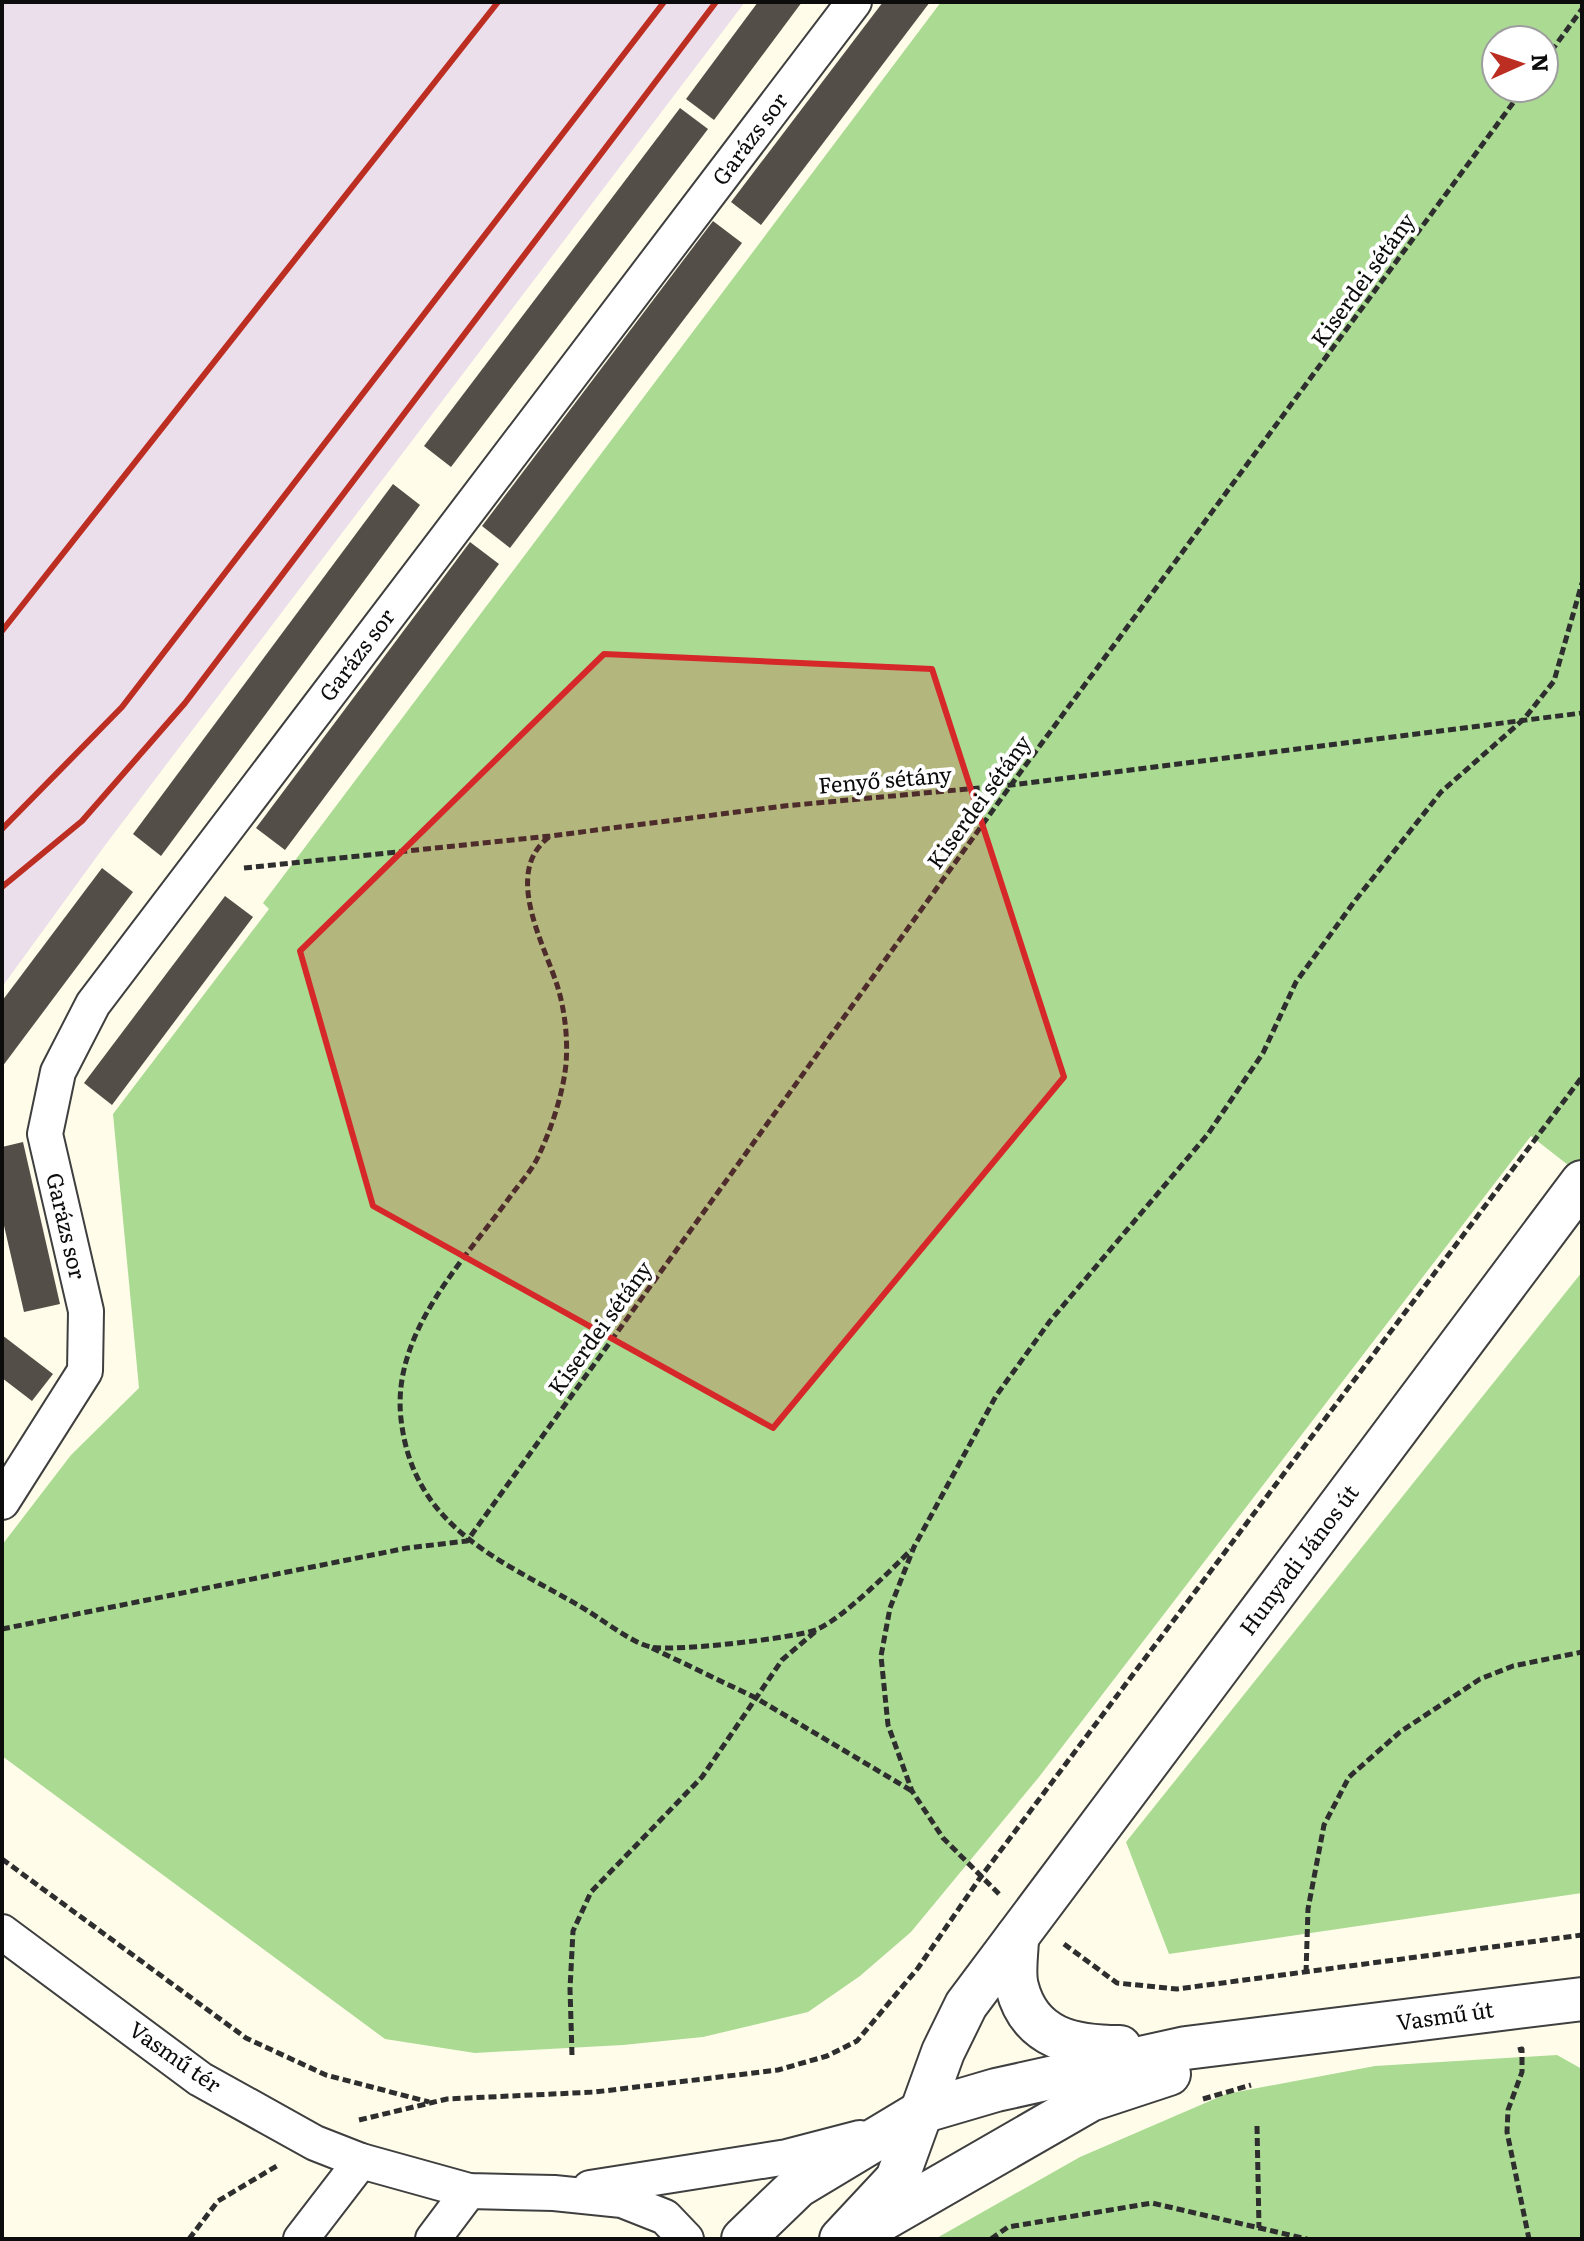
<svg xmlns="http://www.w3.org/2000/svg" width="1584" height="2241" viewBox="0 0 1584 2241" font-family="Literata,serif">
	<rect width="100%" height="100%" fill="#fffdea"/>
	<path fill="#ebdfeb" d="M2 2H745L106 844 2 987Z"/>
	<g fill="#abda93" fill-rule="evenodd">
		<path d="M941 2H1582V1176L1531 1136 1039 1777 911 1932 860 1976 808 2012 703 2037 623 2045 475 2053 385 2039 2 1756V1545L71 1455 139 1388 113 1114 269 909 263 903ZM1496 40H1544V88H1496Z"/>
		<path d="M1582 1272V1893L1169 1954 1126 1842Z"/>
		<path d="M1557 2055 1582 2069V2239H935L1080 2157 1226 2094 1375 2066Z"/>
	</g>
	<g fill="#544e48">
		<path d="M758 2H802L714 120 686 99Z"/>
		<path d="M883 2H930L761 225 731 202Z"/>
		<path d="M680 108 708 129 451 467 424 446Z"/>
		<path d="M713 221 742 243 510 548 482 526Z"/>
		<path d="M393 484 420 505 161 856 133 834Z"/>
		<path d="M470 542 499 564 285 850 256 828Z"/>
		<path d="M102 868 133 892 2 1067V1001Z"/>
		<path d="M225 896 253 917 112 1105 84 1083Z"/>
		<path d="M23 1142 60 1304 24 1312 2 1217V1147Z"/>
		<path d="M2 1335 53 1374 32 1401 2 1378Z"/>
	</g>
	<g fill="none" stroke-linecap="round" stroke-linejoin="round">
		<defs>
			<g id="minor">
				<path d="M2 1502 85 1371 86 1311 45 1134 58 1072 93 1004 854 2"/>
				<path d="M2 1932 200 2079 315 2143 361 2161 469 2191 554 2193 622 2200 665 2217 686 2239"/>
				<path d="M590 2188 787 2157 860 2138"/>
				<path d="M301 2239 361 2161"/>
				<path d="M433 2239 469 2191"/>
			</g>
			<g id="tertiary">
				<path d="M1017 1937C1017 1952 1013 1972 1017 1987 1030 2039 1074 2047 1120 2047"/>
				<path d="M873 2225 1090 2100 1169 2074"/>
				<path d="M743 2239 798 2186 921 2112 996 2090 1186 2048 1582 1999"/>
				<path d="M841 2239 897 2179 943 2052 966 2005 1582 1182"/>
			</g>
		</defs>
		<use href="#minor" stroke="#3f3f3f" stroke-width="38"/>
		<use href="#tertiary" stroke="#3f3f3f" stroke-width="46"/>
		<g stroke="#2e2e2e" stroke-width="5" stroke-dasharray="8 4" stroke-linecap="butt">
			<path d="M1544 61 1582 9"/>
			<path d="M549 837C502 873 545 945 558 988 565 1012 568 1039 566 1064 563 1094 551 1130 538 1157 532 1170 521 1182 512 1194 465 1260 391 1332 401 1419 413 1526 496 1558 578 1605 598 1616 631 1643 651 1647 671 1652 799 1638 818 1629 844 1617 890 1571 911 1550"/>
			<path d="M244 868 550 836 784 806 1011 785 1582 713"/>
			<path d="M2 1629 407 1548 467 1541 1011 785 1524 88"/>
			<path d="M652 1648 756 1698 912 1791"/>
			<path d="M2 1859 246 2038 326 2075 429 2102"/>
			<path d="M999 1894 943 1838 912 1791 888 1725 881 1656 890 1608 914 1547 996 1396 1050 1321 1208 1134 1263 1053 1296 982 1354 902 1441 792 1524 719 1554 681 1582 583"/>
			<path d="M1064 1944 1117 1983 1177 1989 1582 1935"/>
			<path d="M1306 1973 1308 1909 1324 1825 1349 1777 1400 1732 1480 1679 1513 1666 1582 1652"/>
			<path d="M1518 2050 1522 2049V2072L1508 2110 1507 2132 1529 2239"/>
			<path d="M572 2055 570 1989 573 1931 591 1892 702 1777 782 1660 817 1630"/>
			<path d="M1203 2099 1251 2085"/>
			<path d="M359 2120 447 2099 595 2092 778 2070 827 2056 857 2041 918 1968 980 1878 1582 1077"/>
			<path d="M1257 2126 1259 2228"/>
			<path d="M189 2239 218 2201 280 2164"/>
			<path d="M991 2239 1008 2227 1152 2203 1307 2239"/>
		</g>
		<use href="#minor" stroke="#fff" stroke-width="34"/>
		<use href="#tertiary" stroke="#fff" stroke-width="42"/>
		<g stroke="#bd2e22" stroke-width="6">
			<path d="M2 631 498 2"/>
			<path d="M2 829 122 707 664 2"/>
			<path d="M2 887 82 821 185 703 716 2"/>
		</g>
	</g>
	<path fill="#d62828" fill-opacity="0.2" stroke="#d62828" stroke-width="6" stroke-linejoin="round" d="M604 654 932 669 1064 1077 773 1428 373 1206 300 951Z"/>
	<g text-anchor="middle" stroke-width="8" stroke-linejoin="round" paint-order="stroke">
		<g font-size="22" fill="#0c0c0c" stroke="#fff">
			<text transform="translate(750 139) rotate(-53)" y="8">Garázs sor</text>
			<text transform="translate(1363 280) rotate(-54)" y="8">Kiserdei sétány</text>
			<text transform="translate(357 655) rotate(-53)" y="8">Garázs sor</text>
			<text transform="translate(885 780) rotate(-5)" y="8">Fenyő sétány</text>
			<text transform="translate(979 802) rotate(-54)" y="8">Kiserdei sétány</text>
			<text transform="translate(66 1226) rotate(77)" y="8">Garázs sor</text>
			<text transform="translate(600 1328) rotate(-54)" y="8">Kiserdei sétány</text>
			<text transform="translate(1299 1560) rotate(-53)" y="8">Hunyadi János út</text>
			<text transform="translate(1445 2016) rotate(-8)" y="8">Vasmű út</text>
			<text transform="translate(175 2057) rotate(35)" y="8">Vasmű tér</text>
		</g>
	</g>
	<rect width="1584" height="2241" fill="none" stroke="#0c0c0c" stroke-width="8"/>
	<g transform="translate(1520 64) rotate(87)"><circle r="38" fill="#ffffff" stroke="#9e9e9e" stroke-width="2"/>
	<path d="M0-6L14 30L0 20L-14 30Z" fill="#bd2e22"/>
	<text y="-12" font-size="22" font-weight="bold" text-anchor="middle" fill="#0c0c0c">N</text>
	</g>
</svg>
